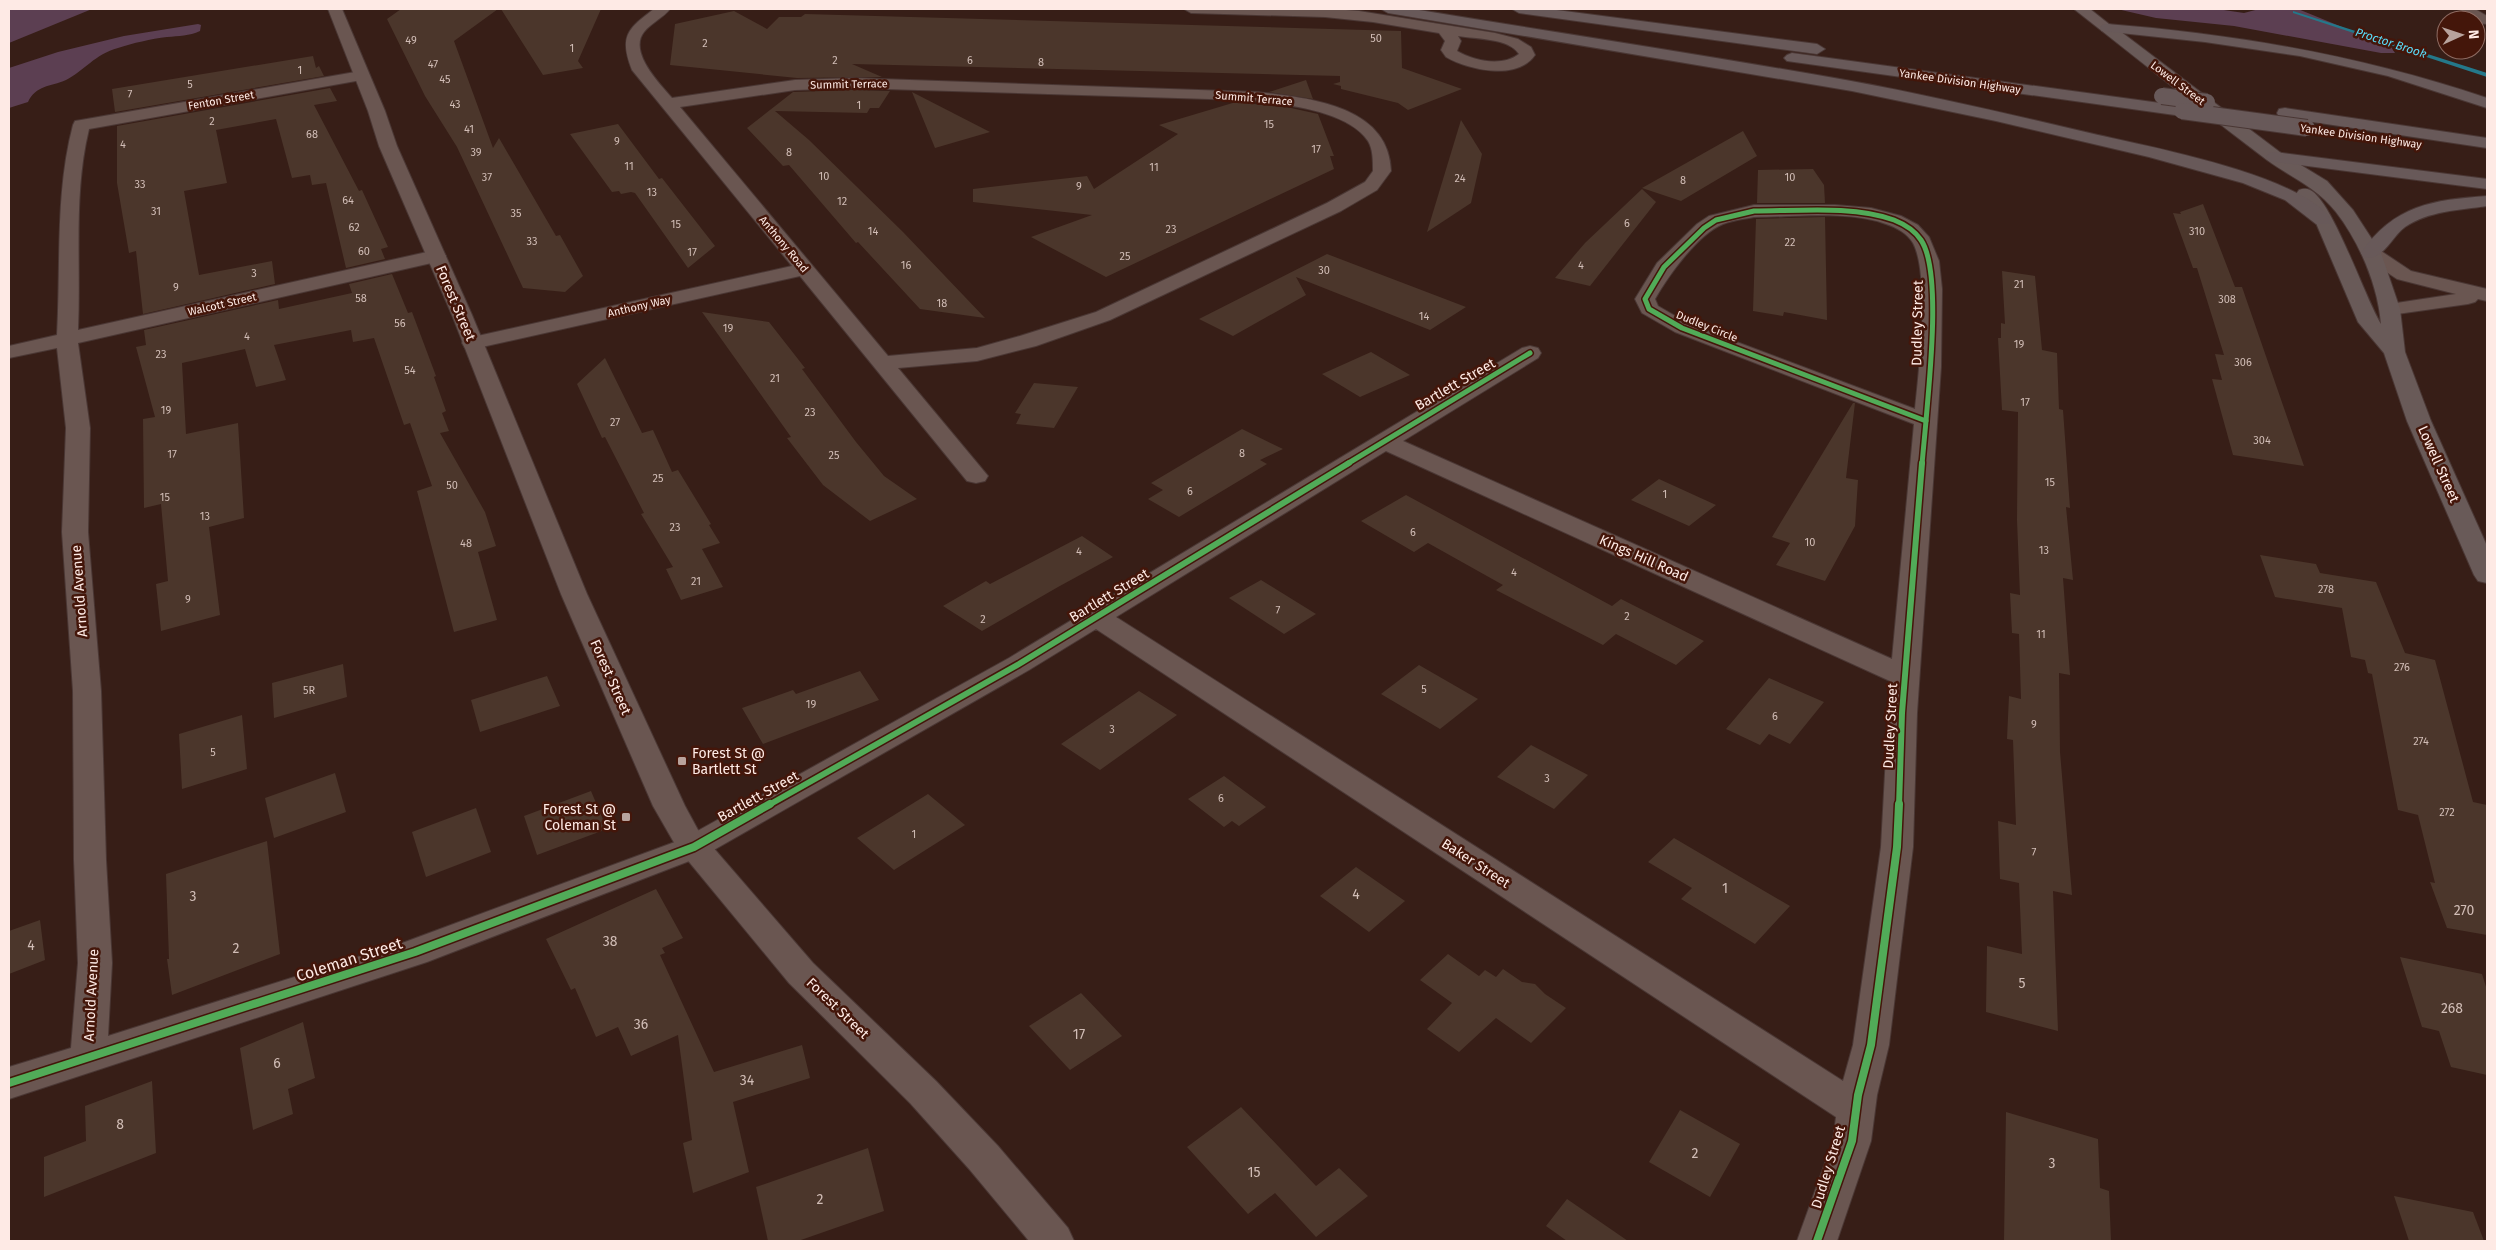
<svg xmlns="http://www.w3.org/2000/svg" width="2496" height="1250" viewBox="0 0 2496 1250" font-family="'Fira Sans',sans-serif">
	<rect width="100%" height="100%" fill="#371e17"/>
	<g fill="#5c3f52">
		<path d="M9 9H92L9 43Z"/>
		<path d="M2117 9H2217L2244 13 2259 9H2298L2391 47 2395 53H2381L2234 26 2156 18Z"/>
		<path d="M198 24 201 25 200 31C189 36 179 36 167 37 151 39 133 43 118 48 95 54 84 71 66 80 50 87 36 85 28 102L9 108V68L58 52 124 36Z"/>
	</g>
	<g fill="none" stroke-linecap="round" stroke-linejoin="round">
		<path fill="#24788a" fill-rule="evenodd" d="M2293 11 2487 73V77L2293 13Z"/>
	</g>
	<g fill="#4b362b">
		<path d="M401 9H498L454 41 493 148 499 138 556 236 560 235 583 276 565 292 523 288 457 147 425 96 387 19Z"/>
		<path d="M501 9H601L578 61 583 68 543 75Z"/>
		<path d="M734 11 767 29 779 17H801L805 14 1401 31 1402 68 1462 89 1408 110 1398 103 1341 89V86L1333 84 1340 82V76L852 64 882 77 797 78 670 65 675 24Z"/>
		<path d="M313 56 316 68 319 66 324 76 115 112 112 89Z"/>
		<path d="M1306 80 1313 99 1269 92Z"/>
		<path d="M330 88 337 101 314 105 359 191 362 190 388 247 381 249 385 259 346 268 326 183 312 185 310 175 292 178 276 119 216 130 227 183 184 191 199 275 272 261 275 284 143 314 136 251 129 253 117 183V126Z"/>
		<path d="M852 90 890 91 879 108H870L867 113 775 111 809 140 903 232 985 318 920 309 858 242 856 243 789 165 783 166 747 128 793 92Z"/>
		<path d="M912 92 990 132 935 148Z"/>
		<path d="M1236 102 1291 108 1318 114 1334 156H1330L1334 169 1106 277 1031 237 1092 215 973 202V189L1087 176 1094 189 1178 134 1159 125Z"/>
		<path d="M1461 120 1482 154 1471 203 1427 232Z"/>
		<path d="M618 124 659 179 662 178 715 246 688 268 635 193 631 192 621 194 619 191 612 192 570 134Z"/>
		<path d="M1743 131 1757 156 1681 201 1642 188Z"/>
		<path d="M1813 169 1824 185 1825 203H1757L1758 170Z"/>
		<path d="M1642 189 1656 202 1590 286 1555 278 1585 243Z"/>
		<path d="M2203 204 2235 287H2242L2304 466 2233 455 2212 379 2222 380 2215 354 2224 355 2197 268H2193L2173 213 2181 214 2180 212Z"/>
		<path d="M1825 217 1827 320 1784 312 1783 316 1753 311 1756 219Z"/>
		<path d="M1327 254 1466 307 1430 330 1296 277 1306 295 1233 336 1199 319Z"/>
		<path d="M2002 271 2035 276 2042 350 2057 353 2059 409 2063 410 2070 508 2066 507 2073 580 2063 578 2070 675 2059 673 2060 752 2072 895 2053 891 2058 1031 1986 1012 1987 946 2022 954 2019 883 2000 879 1998 821 2016 825 2013 740 2007 739 2009 696 2021 699 2019 634 2012 633 2010 593 2020 595 2017 520 2018 412 2002 410 1998 338H2001V323L2005 324Z"/>
		<path d="M392 274 408 313 412 312 436 376 434 377 446 411 442 413 449 431 440 433 485 512 496 546 478 552 497 620 454 632 417 491 432 486 410 423 404 425 374 338 353 342 351 330 274 345 286 380 256 387 245 349 182 363 186 434 238 423 244 518 209 527 220 615 161 631 156 584 168 581 161 504 144 508 143 419 155 417 136 347 146 345 144 330 278 300 279 309 352 293 349 284Z"/>
		<path d="M702 312 769 322 805 368 802 369 856 442 884 476 917 499 870 521 823 485 787 438 791 437Z"/>
		<path d="M1371 352 1410 375 1360 397 1322 374Z"/>
		<path d="M605 358 642 433 653 430 672 472 678 470 711 524 709 525 720 543 702 549 723 587 681 600 666 569 673 567 641 514 644 513 605 437 602 438 577 384Z"/>
		<path d="M1034 383 1078 387 1054 428 1016 424 1021 414 1015 413Z"/>
		<path d="M1853 403H1855L1846 478 1858 480 1855 526 1825 581 1776 565 1790 543 1772 537Z"/>
		<path d="M1242 429 1283 449 1260 460 1267 464 1179 517 1148 499 1163 490 1151 483Z"/>
		<path d="M1659 479 1716 505 1689 526 1631 500Z"/>
		<path d="M1406 495 1612 606 1621 599 1704 641 1676 665 1616 634 1603 645 1496 590 1503 585 1428 543 1414 552 1361 521Z"/>
		<path d="M1082 536 1113 557 1058 587 982 631 943 606 986 581 990 584Z"/>
		<path d="M2260 555 2316 564 2320 573 2376 582 2405 653 2435 660 2473 802 2487 805V935L2447 928 2430 882 2435 883 2418 815 2398 810 2372 674 2368 673 2365 660 2351 657 2342 608 2275 597Z"/>
		<path d="M1261 580 1316 614 1284 634 1229 598Z"/>
		<path d="M343 664 347 697 274 718 272 683Z"/>
		<path d="M1419 665 1478 699 1440 729 1381 694Z"/>
		<path d="M860 671 879 700 763 744 742 708 793 690 796 694Z"/>
		<path d="M547 676 560 706 480 732 471 700Z"/>
		<path d="M1769 678 1824 702 1790 744 1769 734 1760 745 1726 729Z"/>
		<path d="M1139 691 1177 715 1100 770 1061 744Z"/>
		<path d="M242 715 247 769 182 789 179 734Z"/>
		<path d="M1531 745 1588 775 1554 809 1497 777Z"/>
		<path d="M335 773 346 812 274 838 265 798Z"/>
		<path d="M1224 776 1266 807 1239 826 1232 821 1224 827 1188 799Z"/>
		<path d="M591 791 607 829 537 855 524 816Z"/>
		<path d="M928 794 965 825 894 870 857 838Z"/>
		<path d="M476 808 491 852 426 877 412 832Z"/>
		<path d="M1674 838 1790 906 1755 944 1681 899 1692 888 1648 862Z"/>
		<path d="M267 841 280 954 172 995 167 959H169L166 874Z"/>
		<path d="M1356 867 1405 901 1369 932 1320 896Z"/>
		<path d="M656 889 683 938 662 948 665 953 660 955 714 1072 802 1045 810 1078 733 1102 749 1172 693 1193 683 1143 692 1140 678 1035 631 1056 618 1027 596 1037 575 988 571 990 546 939Z"/>
		<path d="M40 920 45 960 9 974V931Z"/>
		<path d="M1448 954 1479 976 1485 970 1496 977 1503 969 1522 982 1535 984 1545 994 1566 1008 1531 1043 1496 1018 1459 1052 1427 1029 1452 1003 1420 980Z"/>
		<path d="M2400 957 2482 974 2487 990V1075L2451 1067 2439 1031 2422 1027Z"/>
		<path d="M1081 993 1122 1036 1070 1070 1029 1026Z"/>
		<path d="M303 1022 315 1078 288 1089 293 1114 253 1130 240 1048Z"/>
		<path d="M152 1081 156 1153 44 1197V1157L86 1141 85 1106Z"/>
		<path d="M1241 1107 1316 1186 1339 1168 1368 1196 1316 1237 1275 1193 1248 1214 1187 1147Z"/>
		<path d="M1680 1110 1740 1144 1710 1197 1649 1162Z"/>
		<path d="M2006 1112 2098 1139 2100 1188 2109 1191 2111 1241H2004Z"/>
		<path d="M868 1148 884 1211 798 1241H768L756 1187Z"/>
		<path d="M2394 1196 2473 1212 2484 1241H2409Z"/>
		<path d="M1567 1199 1628 1241H1567L1546 1226Z"/>
	</g>
	<g fill="none" stroke-linecap="round" stroke-linejoin="round">
		<defs>
			<g id="minor">
				<path d="M654 9H670C663 18 651 23 644 32 628 52 660 84 672 98L795 80 852 78 1257 92C1308 98 1389 105 1391 171L1377 190 1341 211 1110 320 1036 346 977 361 898 368 988 476 985 481 976 483 967 481 800 276 473 349 465 348 462 343 465 338 473 337 792 266 632 70C619 37 627 29 654 9ZM852 88 1242 100C1277 103 1347 109 1368 141 1373 149 1373 161 1373 171L1365 182 1327 203 1096 312 1020 336 977 348 888 356 680 107 795 90Z"/>
				<path d="M1184 9H1333L1359 11 1495 33 1518 39 1531 47 1535 55C1517 81 1468 70 1446 57L1441 50 1445 41 1439 33 1373 22 1325 17 1191 13ZM1458 36C1476 39 1509 38 1519 54 1502 67 1475 61 1457 51L1461 41Z"/>
				<path d="M2460 9H2475L2487 16V24L2476 23V20H2471Z"/>
				<path d="M361 71 367 73 369 76 367 79 89 129C73 194 81 263 78 330L436 250 443 252 446 256 443 260 436 262 78 343 90 428 88 532 101 691 106 860 112 963 108 1036 405 942 683 839 1009 658 1522 348 1530 346 1538 348 1541 353 1538 358 1403 441 1892 659 1914 424 1675 332 1642 313 1635 299 1657 263 1697 224 1709 216 1754 205H1835L1871 208 1901 216 1918 225 1929 237 1939 261 1942 289 1941 367 1917 713 1913 847 1889 1045 1877 1095 1871 1141 1837 1241H1797L1833 1141 1836 1117 1096 629 1029 670 705 855 427 962 9 1099V1067L71 1048 78 963 74 860 73 691 62 532 66 428 57 348 9 358V346L57 335C61 265 55 193 73 125L75 121 81 120ZM1754 217C1794 217 1848 210 1886 224 1896 227 1908 234 1913 243 1930 275 1919 371 1915 409L1689 324 1658 306 1655 299C1668 276 1698 234 1723 224 1733 220 1744 219 1754 217ZM1386 451 1890 681 1881 847 1853 1045 1843 1081 1116 617Z"/>
			</g>
			<g id="tertiary">
				<path d="M328 9H342L385 111 397 146 472 315 587 594 685 806 698 830 813 963 936 1081 998 1146 1068 1228 1074 1241H1029L970 1170 910 1103 789 983 676 846 653 806 561 594 452 315 379 146 368 111Z"/>
				<path d="M2371 247 2378 249 2411 271 2487 289V301L2478 299 2475 302 2468 304 2390 315 2383 313 2380 309 2383 305 2456 294 2397 279 2364 257 2361 253 2364 249Z"/>
			</g>
			<path id="secondary" d="M2074 9H2090L2114 28 2112 31H2102Z"/>
			<path id="primary" d="M2107 24 2112 25 2281 153 2327 181 2353 210 2381 253 2400 309 2405 352 2431 421 2487 546V583L2478 581 2474 575 2407 421 2384 353 2358 322 2316 223 2296 194 2299 190C2302 189 2306 188 2310 190 2332 200 2365 298 2381 324 2378 286 2360 243 2336 212 2316 187 2292 178 2267 160 2211 118 2157 74 2102 31L2100 28 2102 25Z"/>
			<g id="motorway">
				<path d="M1381 9H1413C1559 33 1705 55 1851 81 1934 96 2016 116 2098 135 2152 147 2302 176 2332 220L2330 224H2316L2285 200 2243 183 2149 157 1996 121 1852 91 1388 13Z"/>
				<path d="M1512 9H1549L1817 44 1825 49 1817 54 1519 13Z"/>
				<path d="M2107 24C2237 34 2363 56 2487 98V108L2388 76 2300 56 2205 42 2102 31 2100 28 2102 25Z"/>
				<path d="M1792 53 2182 106 2188 107 2190 111 2188 115 2182 116 1787 61 1784 58 1787 55Z"/>
				<path d="M2285 108 2487 138V148L2279 117 2277 113 2279 109Z"/>
				<path d="M2275 152 2487 179V189L2269 161 2266 157 2269 153Z"/>
				<path d="M2487 196V206C2460 210 2428 211 2405 227 2391 237 2383 262 2364 257L2361 253C2394 205 2433 200 2487 196Z"/>
			</g>
		</defs>
		<use href="#minor" stroke="#4a3734" stroke-width="2"/>
		<use href="#tertiary" stroke="#4a3734" stroke-width="2"/>
		<use href="#secondary" stroke="#4a3734" stroke-width="2"/>
		<use href="#primary" stroke="#4a3734" stroke-width="2"/>
		<use href="#motorway" stroke="#4a3734" stroke-width="2"/>
		<use href="#minor" fill="#6a5651" fill-rule="evenodd"/>
		<use href="#tertiary" fill="#6a5651" fill-rule="evenodd"/>
		<use href="#secondary" fill="#6b5a58" fill-rule="evenodd"/>
		<use href="#primary" fill="#695a58" fill-rule="evenodd"/>
		<use href="#motorway" fill="#685959" fill-rule="evenodd"/>
		<defs>
			<g id="motorway-bridge">
				<path d="M2162 96 2207 102"/>
				<path d="M2182 111 2307 128"/>
			</g>
		</defs>
		<use href="#motorway-bridge" stroke="#4a3734" stroke-width="18" stroke-linecap="butt"/>
		<use href="#motorway-bridge" stroke="#685959" stroke-width="16"/>
		<defs>
			<g id="cycleway-far2">
				<path d="M1754 211C1797 211 1854 205 1894 220 1904 224 1915 231 1921 240 1942 271 1929 382 1926 421L1682 328 1649 309 1645 299 1664 267 1704 228 1716 220Z"/>
				<path d="M1347 464 1530 353"/>
				<path d="M1922 464 1926 421"/>
			</g>
			<g id="cycleway-far1">
				<path d="M767 806 1019 664 1349 463"/>
				<path d="M1899 806 1902 713 1922 463"/>
			</g>
			<g id="cycleway">
				<path d="M9 1083 415 952 694 847 770 804"/>
				<path d="M1817 1241 1852 1141 1858 1095 1871 1045 1897 847 1899 804"/>
			</g>
		</defs>
		<use href="#cycleway-far2" stroke="#44160a" stroke-width="8"/>
		<use href="#cycleway-far1" stroke="#44160a" stroke-width="9"/>
		<use href="#cycleway" stroke="#44160a" stroke-width="11"/>
		<use href="#cycleway-far2" stroke="#51ab58" stroke-width="5"/>
		<use href="#cycleway-far1" stroke="#51ab58" stroke-width="6"/>
		<use href="#cycleway" stroke="#51ab58" stroke-width="8"/>
	</g>
	<g fill="#b8a39d" stroke="#44160a" stroke-width="2">
		<rect x="677" y="756" width="10" height="10" rx="2.5"/>
		<rect x="621" y="812" width="10" height="10" rx="2.5"/>
	</g>
	<g text-anchor="middle" stroke-width="5" stroke-linejoin="round" paint-order="stroke">
		<g font-size="11" fill="#d1bdb6">
			<text x="1376" y="42">50</text>
			<text x="411" y="44">49</text>
			<text x="705" y="47">2</text>
			<text x="572" y="52">1</text>
			<text x="835" y="64">2</text>
			<text x="970" y="64">6</text>
			<text x="1041" y="66">8</text>
			<text x="433" y="68">47</text>
			<text x="300" y="74">1</text>
			<text x="445" y="83">45</text>
			<text x="190" y="88">5</text>
			<text x="130" y="98">7</text>
			<text x="455" y="108">43</text>
			<text x="859" y="109">1</text>
			<text x="212" y="125">2</text>
			<text x="1269" y="128">15</text>
			<text x="469" y="133">41</text>
			<text x="312" y="138">68</text>
			<text x="617" y="145">9</text>
			<text x="123" y="148">4</text>
			<text x="1316" y="153">17</text>
			<text x="476" y="156">39</text>
			<text x="789" y="156">8</text>
			<text x="629" y="170">11</text>
			<text x="1154" y="171">11</text>
			<text x="824" y="180">10</text>
			<text x="487" y="181">37</text>
			<text x="1790" y="181">10</text>
			<text x="1460" y="182">24</text>
			<text x="1683" y="184">8</text>
			<text x="140" y="188">33</text>
			<text x="1079" y="190">9</text>
			<text x="652" y="196">13</text>
			<text x="348" y="204">64</text>
			<text x="842" y="205">12</text>
			<text x="156" y="215">31</text>
			<text x="516" y="217">35</text>
			<text x="1627" y="227">6</text>
			<text x="676" y="228">15</text>
			<text x="354" y="231">62</text>
			<text x="1171" y="233">23</text>
			<text x="873" y="235">14</text>
			<text x="2197" y="235">310</text>
			<text x="532" y="245">33</text>
			<text x="1790" y="246">22</text>
			<text x="364" y="255">60</text>
			<text x="692" y="256">17</text>
			<text x="1125" y="260">25</text>
			<text x="906" y="269">16</text>
			<text x="1581" y="269">4</text>
			<text x="1324" y="274">30</text>
			<text x="254" y="277">3</text>
			<text x="2019" y="288">21</text>
			<text x="176" y="291">9</text>
			<text x="361" y="302">58</text>
			<text x="2227" y="303">308</text>
			<text x="942" y="307">18</text>
			<text x="1424" y="320">14</text>
			<text x="400" y="327">56</text>
			<text x="728" y="332">19</text>
			<text x="247" y="340">4</text>
			<text x="2019" y="348">19</text>
			<text x="161" y="358">23</text>
			<text x="2243" y="366">306</text>
			<text x="410" y="374">54</text>
			<text x="775" y="382">21</text>
			<text x="2025" y="406">17</text>
			<text x="166" y="414">19</text>
			<text x="810" y="416">23</text>
			<text x="615" y="426">27</text>
			<text x="2262" y="444">304</text>
			<text x="1242" y="457">8</text>
			<text x="172" y="458">17</text>
			<text x="834" y="459">25</text>
			<text x="658" y="482">25</text>
			<text x="2050" y="486">15</text>
			<text x="452" y="489">50</text>
			<text x="1190" y="495">6</text>
			<text x="1665" y="498">1</text>
			<text x="165" y="501">15</text>
			<text x="205" y="520">13</text>
			<text x="675" y="531">23</text>
			<text x="1413" y="536">6</text>
			<text x="1810" y="546">10</text>
			<text x="466" y="547">48</text>
			<text x="2044" y="554">13</text>
			<text x="1079" y="555">4</text>
			<text x="1514" y="576">4</text>
			<text x="696" y="585">21</text>
			<text x="2326" y="593">278</text>
			<text x="188" y="603">9</text>
			<text x="1278" y="614">7</text>
			<text x="1627" y="620">2</text>
			<text x="983" y="623">2</text>
			<text x="2041" y="638">11</text>
			<text x="2402" y="671">276</text>
			<text x="1424" y="693">5</text>
			<text x="309" y="694">5R</text>
			<text x="811" y="708">19</text>
			<text x="1775" y="720">6</text>
			<text x="2034" y="728">9</text>
			<text x="1112" y="733">3</text>
			<text x="2421" y="745">274</text>
			<text x="213" y="756">5</text>
			<text x="1547" y="782">3</text>
			<text x="1221" y="802">6</text>
			<text x="2447" y="816">272</text>
			<text x="914" y="838">1</text>
			<text x="2034" y="856">7</text>
		</g>
		<g font-size="11" fill="#feeae5" stroke="#44160a">
			<text transform="translate(1960 81) rotate(8)" y="4">Yankee Division Highway</text>
			<text transform="translate(2178 83) rotate(37)" y="4">Lowell Street</text>
			<text transform="translate(849 84) rotate(-1)" y="4">Summit Terrace</text>
			<text transform="translate(1254 98) rotate(5)" y="4">Summit Terrace</text>
			<text transform="translate(221 100) rotate(-10)" y="4">Fenton Street</text>
			<text transform="translate(2361 136) rotate(8)" y="4">Yankee Division Highway</text>
			<text transform="translate(784 244) rotate(50)" y="4">Anthony Road</text>
			<text transform="translate(222 304) rotate(-13)" y="4">Walcott Street</text>
			<text transform="translate(639 306) rotate(-13)" y="4">Anthony Way</text>
			<text transform="translate(1707 326) rotate(22)" y="4">Dudley Circle</text>
		</g>
		<g font-size="12" font-style="italic" fill="#59dbf8" stroke="#44160a">
			<text transform="translate(2391 43) rotate(18)" y="4">Proctor Brook</text>
		</g>
		<g font-size="14" fill="#feeae5" stroke="#44160a">
			<text transform="translate(456 303) rotate(67)" y="5">Forest Street</text>
			<text transform="translate(1917 323) rotate(-89)" y="5">Dudley Street</text>
			<text transform="translate(1455 384) rotate(-30)" y="5">Bartlett Street</text>
			<text transform="translate(2439 464) rotate(66)" y="5">Lowell Street</text>
			<text transform="translate(1644 558) rotate(24)" y="5">Kings Hill Road</text>
			<text transform="translate(79 591) rotate(-94)" y="5">Arnold Avenue</text>
			<text transform="translate(1109 595) rotate(-31)" y="5">Bartlett Street</text>
			<text transform="translate(611 677) rotate(66)" y="5">Forest Street</text>
			<text transform="translate(1890 726) rotate(-87)" y="5">Dudley Street</text>
			<text transform="translate(758 796) rotate(-29)" y="5">Bartlett Street</text>
			<text transform="translate(1476 863) rotate(33)" y="5">Baker Street</text>
			<text transform="translate(91 995) rotate(-87)" y="5">Arnold Avenue</text>
			<text transform="translate(838 1008) rotate(44)" y="5">Forest Street</text>
			<text transform="translate(1828 1167) rotate(-73)" y="5">Dudley Street</text>
		</g>
		<g font-size="14" fill="#feeae5" stroke="#44160a" text-anchor="start">
			<text x="692" y="758">Forest St @<tspan x="692" dy="16">Bartlett St</tspan></text>
			<text x="616" y="814" text-anchor="end">Forest St @<tspan x="616" dy="16">Coleman St</tspan></text>
		</g>
		<g font-size="14" fill="#d1bdb6">
			<text x="1725" y="893">1</text>
			<text x="1356" y="899">4</text>
			<text x="193" y="901">3</text>
			<text x="2464" y="915">270</text>
			<text x="610" y="946">38</text>
			<text x="31" y="950">4</text>
			<text x="236" y="953">2</text>
			<text x="2022" y="988">5</text>
			<text x="2452" y="1013">268</text>
			<text x="641" y="1029">36</text>
			<text x="1079" y="1039">17</text>
			<text x="277" y="1068">6</text>
			<text x="747" y="1085">34</text>
			<text x="120" y="1129">8</text>
			<text x="1695" y="1158">2</text>
			<text x="2052" y="1168">3</text>
			<text x="1254" y="1177">15</text>
			<text x="820" y="1204">2</text>
		</g>
		<g font-size="16" fill="#feeae5" stroke="#44160a">
			<text transform="translate(349 959) rotate(-18)" y="6">Coleman Street</text>
		</g>
	</g>
	<rect width="2496" height="1250" fill="none" stroke="#feeae5" stroke-width="20"/>
	<g transform="translate(2461 35) rotate(87)"><circle r="24" fill="#44160a" stroke="#8e6b62"/>
	<path d="M0-4L9 19L0 12L-9 19Z" fill="#b8a39d"/>
	<text y="-8" font-size="14" font-weight="bold" text-anchor="middle" fill="#feeae5">N</text>
	</g>
</svg>
